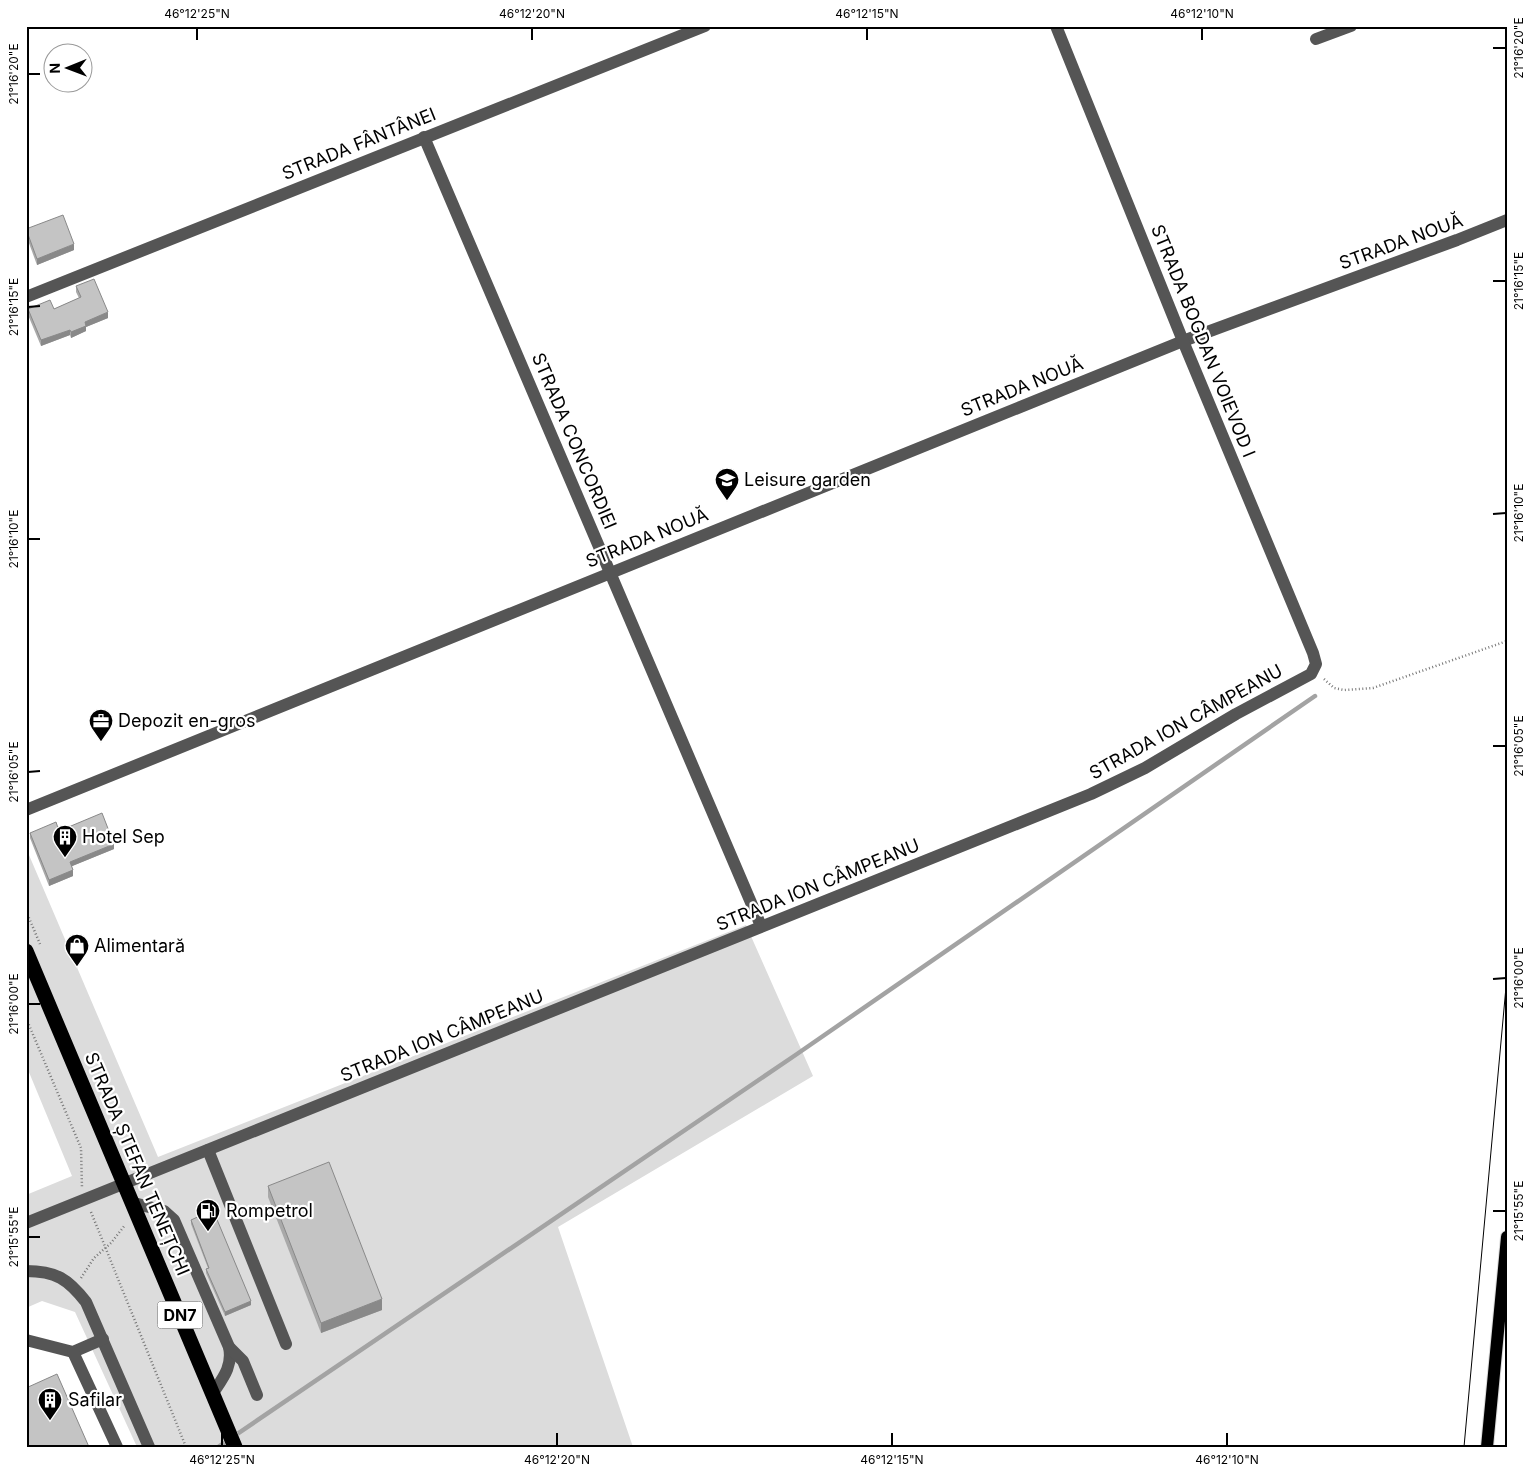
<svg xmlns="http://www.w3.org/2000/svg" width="1533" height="1473" viewBox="0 0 1533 1473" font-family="Inter,sans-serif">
	<rect width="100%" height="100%" fill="#fff"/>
	<path fill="#dcdcdc" d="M26 848 158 1157 746 925 813 1076 558 1227 633 1447H137L75 1312 42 1301 26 1308V1195L72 1176 26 1065Z"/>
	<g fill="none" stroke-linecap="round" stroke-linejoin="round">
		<path stroke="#a3a3a3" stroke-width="4.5" d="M218 1447 797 1054 1315 696"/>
		<defs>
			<path id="major" d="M1487 1447 1507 1237"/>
			<path id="highway" d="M26 951 235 1447"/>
		</defs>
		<use href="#major" stroke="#dbdbdb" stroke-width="14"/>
		<use href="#highway" stroke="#dbdbdb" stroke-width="16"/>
		<g stroke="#777" stroke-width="2.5" stroke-dasharray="1 2.5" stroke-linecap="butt">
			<path d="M1324 679 1334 688 1344 690 1373 688 1507 641"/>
			<path d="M26 911 40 944"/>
			<path d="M26 1018 81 1148 82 1188"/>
			<path d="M91 1212 186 1447"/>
			<path d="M81 1278 94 1258 111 1243 125 1225"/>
		</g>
		<g stroke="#555" stroke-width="12">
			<path d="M1316 39 1351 26"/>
			<path d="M424 137 761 926"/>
			<path d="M26 297 705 26"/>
			<path d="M26 810 1183 341 1457 240 1507 220"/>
			<path d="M208 1150 286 1344"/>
			<path d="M134 1203 164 1211 174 1220 229 1347C233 1366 223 1378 213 1393"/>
			<path d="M26 1223 1091 794 1145 768 1236 714 1311 674 1316 664 1313 653 1183 341 1056 26"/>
			<path d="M26 1271C56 1271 68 1279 86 1302L149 1447"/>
			<path d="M26 1340 73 1352 103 1339"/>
			<path d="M229 1347 243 1361 257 1395"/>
			<path d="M73 1352 117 1447"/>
		</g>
		<use href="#major" stroke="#000" stroke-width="12"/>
		<use href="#highway" stroke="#000" stroke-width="15"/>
		<path stroke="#000" stroke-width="1" d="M1464 1447 1507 976"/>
	</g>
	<g fill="#a9a9a9">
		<path d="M26 229 74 250 37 265 26 235Z"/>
		<path d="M76 286 108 318 86 327V331L71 338 70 335 41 346 28 315V309H54L79 298 76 292Z"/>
		<path d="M59 831 114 849 72 866 73 876 49 886 30 838V833Z"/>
		<path d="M268 1186 382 1310 321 1333 268 1197Z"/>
		<path d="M191 1220 251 1305 225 1316 206 1273V1269L208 1268 191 1224Z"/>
	</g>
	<g fill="#898989">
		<path d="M74 244V250L37 265V259Z"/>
		<path d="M108 312V318L86 327V331L71 338V332L85 322Z"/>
		<path d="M70 330V335L41 346V340Z"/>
		<path d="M114 844V849L70 867V862Z"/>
		<path d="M73 870V876L49 886V880Z"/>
		<path d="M382 1299V1310L321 1333V1323Z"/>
		<path d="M251 1301V1305L225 1316V1312Z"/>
	</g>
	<g fill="#c4c4c4" stroke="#898989">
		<path d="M63 215 74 244 37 259 26 229Z"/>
		<path d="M94 279 108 312 85 322 86 326 71 332 70 330 41 340 28 309 50 300 54 309 81 297 76 286Z"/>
		<path d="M102 813 114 844 70 862 73 870 49 880 30 833 56 822 59 831Z"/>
		<path d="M329 1162 382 1299 321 1323 268 1186Z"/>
		<path d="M213 1210 251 1301 225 1312 206 1269 209 1268 191 1220Z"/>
		<path d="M57 1374 89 1447H26V1388Z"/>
	</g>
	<path fill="none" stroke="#000" stroke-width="2" d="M197 28V40M532 28V40M867 28V40M1202 28V40M1493 48H1506M28 74H40M1493 281H1506M28 307 40 306M1493 514 1506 513M28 539H40M1493 746H1506M28 772 40 771M1493 979 1506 978M28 1004H40M1493 1211H1506M28 1237H40M222 1433V1446M557 1433V1446M892 1433V1446M1227 1433V1446"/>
	<defs>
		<symbol id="school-pin" viewBox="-11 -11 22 30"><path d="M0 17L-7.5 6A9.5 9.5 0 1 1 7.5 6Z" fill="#000" stroke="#fff"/><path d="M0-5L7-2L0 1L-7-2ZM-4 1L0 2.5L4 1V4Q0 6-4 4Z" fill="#fff"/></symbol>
		<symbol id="office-pin" viewBox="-11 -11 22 30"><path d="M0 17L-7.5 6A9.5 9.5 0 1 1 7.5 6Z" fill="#000" stroke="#fff"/><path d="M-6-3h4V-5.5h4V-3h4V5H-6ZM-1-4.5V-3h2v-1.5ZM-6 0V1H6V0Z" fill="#fff"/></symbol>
		<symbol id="building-pin" viewBox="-11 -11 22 30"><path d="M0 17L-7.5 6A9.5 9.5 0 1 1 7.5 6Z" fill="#000" stroke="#fff"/><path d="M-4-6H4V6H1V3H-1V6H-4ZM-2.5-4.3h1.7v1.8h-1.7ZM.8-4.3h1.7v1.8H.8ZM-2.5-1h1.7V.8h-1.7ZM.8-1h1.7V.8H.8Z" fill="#fff"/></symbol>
		<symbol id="shop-pin" viewBox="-11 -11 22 30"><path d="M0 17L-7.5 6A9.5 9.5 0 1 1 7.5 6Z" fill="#000" stroke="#fff"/><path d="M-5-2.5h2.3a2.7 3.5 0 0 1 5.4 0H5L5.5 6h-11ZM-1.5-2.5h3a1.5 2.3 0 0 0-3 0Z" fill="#fff"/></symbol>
		<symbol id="fuel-pin" viewBox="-11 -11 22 30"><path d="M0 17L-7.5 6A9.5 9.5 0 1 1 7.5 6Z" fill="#000" stroke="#fff"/><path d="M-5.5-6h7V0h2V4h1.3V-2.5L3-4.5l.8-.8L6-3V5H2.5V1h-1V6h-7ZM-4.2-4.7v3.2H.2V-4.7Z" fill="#fff"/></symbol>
	</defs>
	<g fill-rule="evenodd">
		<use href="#school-pin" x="713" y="466" width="28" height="38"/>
		<use href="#office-pin" x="87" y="707" width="28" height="38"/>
		<use href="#building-pin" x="51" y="823" width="28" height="38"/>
		<use href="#shop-pin" x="63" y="932" width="28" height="38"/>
		<use href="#fuel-pin" x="194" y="1197" width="28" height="38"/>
		<use href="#building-pin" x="36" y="1386" width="28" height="38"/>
	</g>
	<g text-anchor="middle" stroke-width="4.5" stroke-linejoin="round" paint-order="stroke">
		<rect fill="#fff" stroke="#4c4c4c" stroke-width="1" x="157.5" y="1301.5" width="45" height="27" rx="4"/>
		<g font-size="16" font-weight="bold" fill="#000">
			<text x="180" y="1321">DN7</text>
		</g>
		<g font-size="18" fill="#000" stroke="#fff">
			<text transform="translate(359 144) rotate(-22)" y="6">STRADA FÂNTÂNEI</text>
			<text transform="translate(1401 242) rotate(-20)" y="6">STRADA NOUĂ</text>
			<text transform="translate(1203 341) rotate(68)" y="6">STRADA BOGDAN VOIEVOD I</text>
			<text transform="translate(1022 387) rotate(-22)" y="6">STRADA NOUĂ</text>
			<text transform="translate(574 441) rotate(67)" y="6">STRADA CONCORDIEI</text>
			<text transform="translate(647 538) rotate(-22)" y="6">STRADA NOUĂ</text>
			<text transform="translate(1186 722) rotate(-29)" y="6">STRADA ION CÂMPEANU</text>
			<text transform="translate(818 885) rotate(-22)" y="6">STRADA ION CÂMPEANU</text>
			<text transform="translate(442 1036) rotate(-22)" y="6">STRADA ION CÂMPEANU</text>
			<text transform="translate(137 1164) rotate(67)" y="6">STRADA ȘTEFAN TENEȚCHI</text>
		</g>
		<g font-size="18" fill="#000" stroke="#fff" text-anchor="start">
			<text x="744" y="486">Leisure garden</text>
			<text x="118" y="727">Depozit en-gros</text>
			<text x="82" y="843">Hotel Sep</text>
			<text x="94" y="952">Alimentară</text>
			<text x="226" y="1217">Rompetrol</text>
			<text x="68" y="1406">Safilar</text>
		</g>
	</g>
	<rect width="1533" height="1473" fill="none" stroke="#ffffff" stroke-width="55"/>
	<g transform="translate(68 68) rotate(269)"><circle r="24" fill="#ffffff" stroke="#999999"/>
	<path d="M0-4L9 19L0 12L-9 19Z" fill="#000000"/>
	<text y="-8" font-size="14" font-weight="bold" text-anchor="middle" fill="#000000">N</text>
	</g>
	<rect x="28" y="28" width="1478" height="1418" fill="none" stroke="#000" stroke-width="2"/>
	<g font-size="12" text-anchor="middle" fill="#000">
		<text x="197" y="18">46°12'25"N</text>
		<text x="532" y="18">46°12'20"N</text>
		<text x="867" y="18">46°12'15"N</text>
		<text x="1202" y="18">46°12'10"N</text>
		<text transform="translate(1519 48) rotate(-90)" y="4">21°16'20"E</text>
		<text transform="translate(14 74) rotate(-90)" y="4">21°16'20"E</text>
		<text transform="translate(1519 281) rotate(-90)" y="4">21°16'15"E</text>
		<text transform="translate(14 307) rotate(-90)" y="4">21°16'15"E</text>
		<text transform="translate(1519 513) rotate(-90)" y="4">21°16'10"E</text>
		<text transform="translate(14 539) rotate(-90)" y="4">21°16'10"E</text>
		<text transform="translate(1519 746) rotate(-90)" y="4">21°16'05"E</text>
		<text transform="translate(14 772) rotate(-90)" y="4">21°16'05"E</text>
		<text transform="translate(1519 978) rotate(-90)" y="4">21°16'00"E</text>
		<text transform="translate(14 1004) rotate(-90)" y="4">21°16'00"E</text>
		<text transform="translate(1519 1211) rotate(-90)" y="4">21°15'55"E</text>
		<text transform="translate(14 1237) rotate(-90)" y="4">21°15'55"E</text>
		<text x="222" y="1464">46°12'25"N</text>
		<text x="557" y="1464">46°12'20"N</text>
		<text x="892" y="1464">46°12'15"N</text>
		<text x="1227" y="1464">46°12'10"N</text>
	</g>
</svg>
